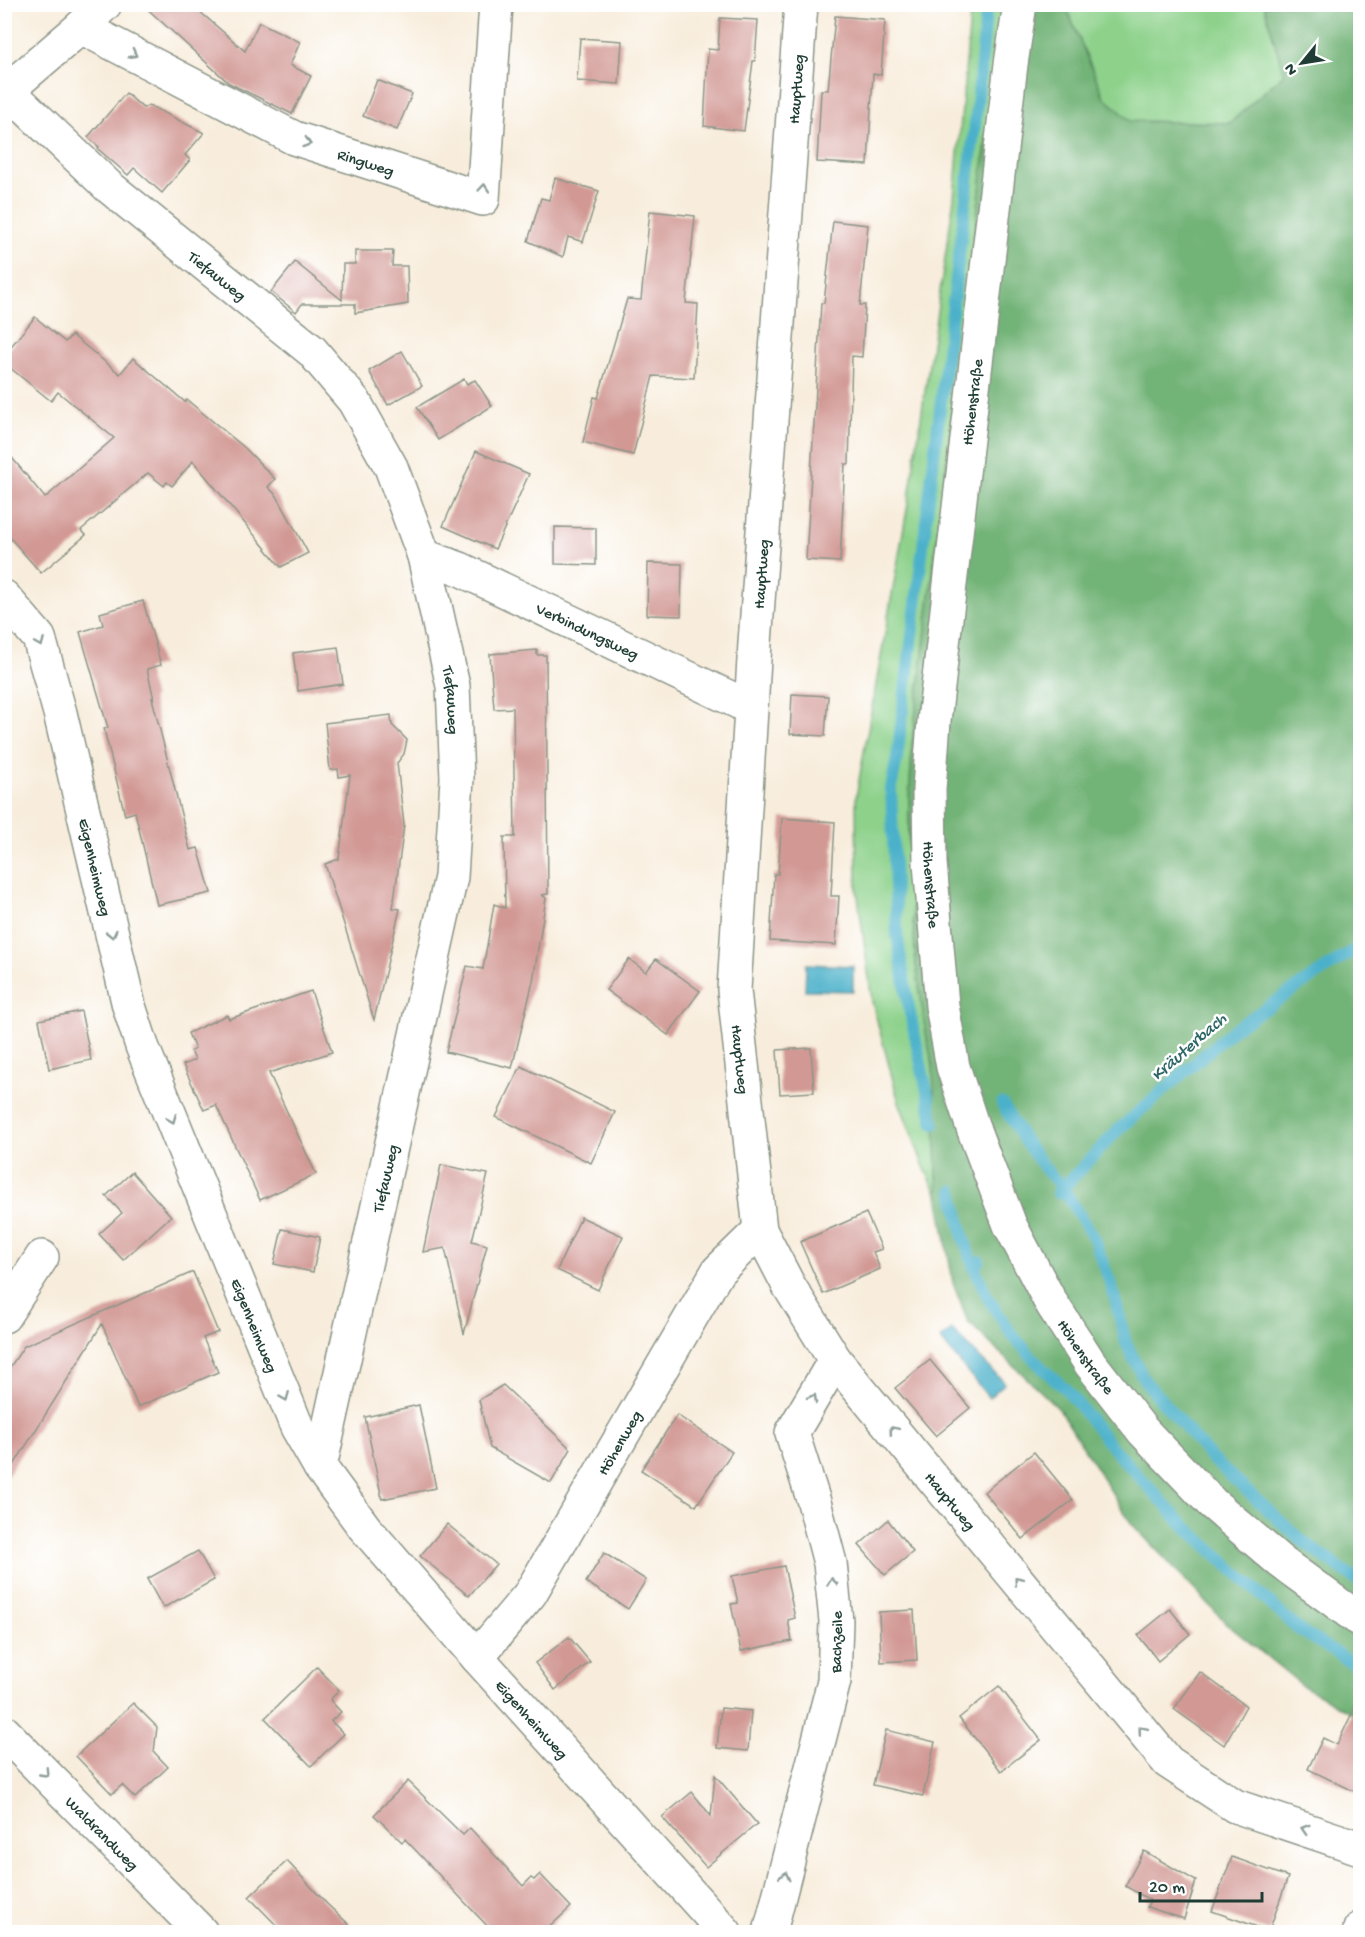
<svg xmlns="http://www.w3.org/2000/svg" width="1365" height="1937" viewBox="0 0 1365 1937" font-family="'Gochi Hand',sans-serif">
	<rect width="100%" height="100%" fill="#fff"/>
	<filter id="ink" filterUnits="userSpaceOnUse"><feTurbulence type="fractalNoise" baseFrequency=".0167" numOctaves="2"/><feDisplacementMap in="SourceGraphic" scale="12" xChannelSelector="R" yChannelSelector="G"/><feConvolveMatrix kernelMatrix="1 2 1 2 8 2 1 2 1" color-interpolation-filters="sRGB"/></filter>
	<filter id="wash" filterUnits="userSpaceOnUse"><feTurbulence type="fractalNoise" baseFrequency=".008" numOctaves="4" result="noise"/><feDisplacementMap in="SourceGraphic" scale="24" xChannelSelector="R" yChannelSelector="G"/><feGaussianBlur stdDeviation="1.35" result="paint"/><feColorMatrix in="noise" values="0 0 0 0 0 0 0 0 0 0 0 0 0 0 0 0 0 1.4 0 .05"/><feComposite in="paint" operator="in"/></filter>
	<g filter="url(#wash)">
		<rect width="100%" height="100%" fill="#f8eddc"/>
		<g fill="#8dd18b" stroke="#568760" stroke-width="1.5">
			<path d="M971 5H1019L996 61 913 735 909 800V858L916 964 926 1034 933 1067 938 1195 924 1167 898 1099 872 1002 857 889 856 797 908 504 954 198Z"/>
			<path d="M1065 5H1264L1284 74 1230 123 1131 121 1104 97Z"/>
		</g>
		<path fill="#72b377" stroke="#487856" stroke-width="1.5" d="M1019 5H1065L1104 97 1131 121 1230 123 1284 74 1264 5H1360V1718L1303 1686 1228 1625 1131 1523 1059 1409 968 1322 953 1283 938 1195 933 1067 926 1034 916 964 909 858V800L913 735 996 61Z"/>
		<g fill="#4bb1ca" stroke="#35777f" stroke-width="1.5">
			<path d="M806 964 853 966V991L805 990Z"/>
			<path d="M952 1330 1005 1383 989 1398 940 1339Z"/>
		</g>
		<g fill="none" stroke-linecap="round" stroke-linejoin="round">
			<g stroke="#4bb1ca" stroke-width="12">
				<path d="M1002 1104 1026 1143 1048 1172 1063 1188 1094 1239 1112 1287 1126 1343 1145 1381 1212 1459 1300 1539 1360 1583"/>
				<path d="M934 1124 909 1008 897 934 891 789 897 758 975 125 987 4"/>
				<path d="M953 1191 964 1239 974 1267"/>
				<path d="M1058 1193 1118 1130 1234 1029 1360 946"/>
				<path d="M979 1261 974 1267 988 1298 1013 1336 1041 1367 1066 1389 1111 1446 1181 1522 1298 1629 1360 1668"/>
			</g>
		</g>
		<g id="blocks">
			<g fill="#d29994">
				<path d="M142 4H191L245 51 259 22 300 42 290 65 311 76 292 114 229 83Z"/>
				<path d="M835 16 885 20 881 75 873 74 868 165 817 162 821 90H828Z"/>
				<path d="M720 18 758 20 755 61H753L744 131 704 126 708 49 718 50Z"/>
				<path d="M580 38 622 41 619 84 577 81Z"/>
				<path d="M377 80 412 94 397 130 363 116Z"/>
				<path d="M126 93 143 108 149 105 204 133 185 155 190 160 162 193 134 168 128 175 98 149 99 147 88 137Z"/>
				<path d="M555 178 599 191 583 242 568 237 563 257 528 241 541 198 549 200Z"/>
				<path d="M650 211 695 216 686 303 698 304 694 378 653 376 633 455 583 442 594 397 598 398 627 299 641 300Z"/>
				<path d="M833 221 868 225 860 305H865L862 357 852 356 849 464H845L840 562 806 560 821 303H824Z"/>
				<path d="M355 251H393L392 266H407L408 304 355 313V304H302L296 312 271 292 295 262 342 300 343 264H355Z"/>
				<path d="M35 317 65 342 72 335 120 374 133 358 185 402 187 400 245 448 275 479 268 487 277 496 308 553 281 567 193 461 172 486 167 482 164 486 148 473 81 530 86 535 41 573 4 531V448L45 498 114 438 58 392 51 401 4 363V355Z"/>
				<path d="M402 351 422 386 388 405 369 371Z"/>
				<path d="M464 379 467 384 475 380 492 406 438 440 417 407Z"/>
				<path d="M476 451 529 474 495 549 443 526Z"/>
				<path d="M555 527 596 528V565L555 564Z"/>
				<path d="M648 563 682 564 681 616 647 615Z"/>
				<path d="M143 601 161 665 147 669 154 699 152 698 190 850 198 848 211 893 157 905 135 812 125 815 104 729 108 728 80 632 103 625 100 613Z"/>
				<path d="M338 647 343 684 298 691 293 653Z"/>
				<path d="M537 650V655H546L548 894 542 895 546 898 533 981 512 1068 446 1052 467 966 483 969 494 904 505 908 504 837H515L513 708 494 709 490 654Z"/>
				<path d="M792 694 828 696 825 736 790 734Z"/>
				<path d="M391 715 392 725 407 740 404 754 397 763 404 825 393 908 400 909 374 1020 325 864 339 859 350 775 339 777 338 769 330 770 325 723Z"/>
				<path d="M782 818 835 822 831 896H839L836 945 770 941 774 874H778Z"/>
				<path d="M629 959 646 972 656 959 700 991 668 1035 606 990Z"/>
				<path d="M311 991 332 1052 269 1073 316 1174 260 1200 216 1105 204 1110 183 1065 195 1060 191 1051 195 1049 188 1033 227 1015 229 1019Z"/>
				<path d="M81 1011 91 1060 49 1069 39 1020Z"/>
				<path d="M811 1048 814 1092 780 1094 777 1050Z"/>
				<path d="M521 1066 615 1112 591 1163 496 1117Z"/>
				<path d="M441 1165 488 1174 472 1241 487 1245 464 1334 445 1248 423 1252Z"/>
				<path d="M132 1172 171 1216 123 1260 99 1234 122 1213 106 1196Z"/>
				<path d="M866 1213 882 1249 873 1252 880 1269 823 1294 800 1242Z"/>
				<path d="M581 1217 623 1236 598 1290 557 1270Z"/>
				<path d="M282 1229 320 1237 313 1272 274 1264Z"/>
				<path d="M193 1272 218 1332 203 1338 218 1372 138 1407 102 1324 4 1481V1376L24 1346Z"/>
				<path d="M930 1360 970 1408 936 1436 895 1388Z"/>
				<path d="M503 1385 571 1449 551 1483 490 1448 479 1400Z"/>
				<path d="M419 1405 436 1488 382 1499 365 1417Z"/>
				<path d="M677 1415 732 1452 696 1506 641 1470Z"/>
				<path d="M1034 1452 1073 1500 1023 1539 984 1492Z"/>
				<path d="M888 1520 913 1552 885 1575 859 1545Z"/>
				<path d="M447 1524 496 1564 469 1596 420 1556Z"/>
				<path d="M198 1551 214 1580 163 1608 147 1579Z"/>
				<path d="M604 1553 646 1580 628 1609 586 1582Z"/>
				<path d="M784 1566 795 1618 788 1620 792 1641 741 1651 731 1604 738 1603 732 1576Z"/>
				<path d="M1170 1609 1190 1634 1158 1661 1138 1635Z"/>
				<path d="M914 1610 917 1660 881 1662 879 1612Z"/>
				<path d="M569 1637 590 1662 555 1690 535 1663Z"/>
				<path d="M317 1667 339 1690 330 1700 341 1712 331 1721 344 1734 311 1766 265 1718Z"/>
				<path d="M1200 1672 1246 1706 1224 1745 1174 1709Z"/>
				<path d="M999 1686 1041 1740 1001 1771 959 1718Z"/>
				<path d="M1360 1696V1794L1308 1769 1323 1738 1337 1745Z"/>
				<path d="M133 1703 157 1727 154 1752 168 1767 135 1798 122 1785 112 1794 76 1756Z"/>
				<path d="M721 1708 751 1711 748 1751 717 1748Z"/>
				<path d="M886 1730 935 1742 923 1796 873 1785Z"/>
				<path d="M715 1775 757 1824 706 1867 662 1817 692 1792 711 1816Z"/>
				<path d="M408 1781 463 1835 470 1828 523 1886 531 1878 534 1880 540 1874 571 1907 544 1932H493L405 1839 402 1842 374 1815Z"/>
				<path d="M1144 1851 1196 1881 1184 1919 1147 1907 1150 1900 1125 1886Z"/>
				<path d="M1232 1857 1288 1877 1269 1931 1212 1911Z"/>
				<path d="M287 1861 327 1904 357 1932H283L249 1897Z"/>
			</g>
		</g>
	</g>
	<g filter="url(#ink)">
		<use href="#blocks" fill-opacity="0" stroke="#8c9588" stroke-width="1.5"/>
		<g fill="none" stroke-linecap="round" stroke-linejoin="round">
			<defs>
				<g id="minor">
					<path id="s1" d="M801 4 755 643 734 990 760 1230 789 1286 835 1360 1168 1762 1235 1806 1360 1848"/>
					<path id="s2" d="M1020 4 1011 64 934 721 929 789 930 863 942 1006 953 1067 973 1128 1010 1225 1050 1301 1090 1363 1143 1431 1212 1503 1281 1562 1360 1620"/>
					<path id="s3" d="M81 27 294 138 483 199 496 4"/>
					<path id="s4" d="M4 87 108 186 312 351 354 401 391 467 424 556 453 686 457 778 451 877 320 1467"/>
					<path d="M4 93 81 27 105 4"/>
					<path id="s5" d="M424 556 460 569 751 708"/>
					<path id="s6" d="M4 597 39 638 60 713 129 1006 142 1046 297 1427 320 1467 364 1527 477 1657 725 1932"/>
					<path d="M4 1316 42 1257"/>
					<path id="s7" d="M477 1657 530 1594 718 1271 760 1230"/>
					<path id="s8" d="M4 1732 201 1932"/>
					<path id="s9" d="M770 1932 834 1681 836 1621 830 1563 814 1502 792 1433 835 1360"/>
					<path d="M1360 1932V1929"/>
				</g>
			</defs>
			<use href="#minor" stroke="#8c9588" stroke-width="36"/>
			<use href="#minor" stroke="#fff" stroke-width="33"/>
		</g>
		<defs><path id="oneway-chevron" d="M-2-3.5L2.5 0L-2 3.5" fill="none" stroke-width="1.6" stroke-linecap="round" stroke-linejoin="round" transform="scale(1.5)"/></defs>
		<g stroke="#8f9e9a">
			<use href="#oneway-chevron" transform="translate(133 54) rotate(28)"/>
			<use href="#oneway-chevron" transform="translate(307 143) rotate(18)"/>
			<use href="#oneway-chevron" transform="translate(484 188) rotate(-85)"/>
			<use href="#oneway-chevron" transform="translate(40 643) rotate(67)"/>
			<use href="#oneway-chevron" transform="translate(112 934) rotate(77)"/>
			<use href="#oneway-chevron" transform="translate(172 1119) rotate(68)"/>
			<use href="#oneway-chevron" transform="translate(285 1397) rotate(68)"/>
			<use href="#oneway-chevron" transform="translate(813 1398) rotate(-60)"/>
			<use href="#oneway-chevron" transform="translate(893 1430) rotate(-130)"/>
			<use href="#oneway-chevron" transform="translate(1018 1580) rotate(-130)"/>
			<use href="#oneway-chevron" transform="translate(832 1582) rotate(-96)"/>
			<use href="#oneway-chevron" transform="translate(1142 1730) rotate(-130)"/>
			<use href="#oneway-chevron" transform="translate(45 1773) rotate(46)"/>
			<use href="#oneway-chevron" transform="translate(1305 1829) rotate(-162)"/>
			<use href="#oneway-chevron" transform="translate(785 1876) rotate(-76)"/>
		</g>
	</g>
	<g text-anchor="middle" stroke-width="5" stroke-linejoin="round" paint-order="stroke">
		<g font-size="16" fill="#1f3d34" stroke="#fff">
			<text transform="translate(795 89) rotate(-86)" y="6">Hauptweg</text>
			<text dy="6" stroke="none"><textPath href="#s3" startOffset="316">Ringweg</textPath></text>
			<text dy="6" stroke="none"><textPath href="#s4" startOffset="285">Tiefauweg</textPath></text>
			<text transform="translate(971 402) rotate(-83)" y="6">Höhenstraße</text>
			<text transform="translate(760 574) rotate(-86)" y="6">Hauptweg</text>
			<text dy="6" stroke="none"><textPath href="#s5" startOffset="180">Verbindungsweg</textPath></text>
			<text dy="6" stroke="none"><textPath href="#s4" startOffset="789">Tiefauweg</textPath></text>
			<text dy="6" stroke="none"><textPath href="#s6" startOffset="290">Eigenheimweg</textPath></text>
			<text dy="6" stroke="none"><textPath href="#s2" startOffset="886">Höhenstraße</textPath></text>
			<text dy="6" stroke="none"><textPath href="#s1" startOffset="1058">Hauptweg</textPath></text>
			<text transform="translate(384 1178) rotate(-77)" y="6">Tiefauweg</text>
			<text dy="6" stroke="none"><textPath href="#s6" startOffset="776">Eigenheimweg</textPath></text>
			<text dy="6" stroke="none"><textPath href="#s2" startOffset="1390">Höhenstraße</textPath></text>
			<text dy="6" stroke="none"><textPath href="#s7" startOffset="258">Höhenweg</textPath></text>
			<text dy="6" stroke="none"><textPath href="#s1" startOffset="1562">Hauptweg</textPath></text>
			<text dy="6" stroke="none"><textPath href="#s9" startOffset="298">Bachzeile</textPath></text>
			<text dy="6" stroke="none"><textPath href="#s6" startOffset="1262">Eigenheimweg</textPath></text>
			<text dy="6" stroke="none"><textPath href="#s8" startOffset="141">Waldrandweg</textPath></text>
		</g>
		<g font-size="18" font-style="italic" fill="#2e6668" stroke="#fff">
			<text transform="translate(1188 1046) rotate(-41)" y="6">Kräuterbach</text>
		</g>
	</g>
	<rect width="1365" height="1937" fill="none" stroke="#fff" stroke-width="24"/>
	<g transform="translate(1302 63) rotate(240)" stroke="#ffffff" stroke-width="4.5" paint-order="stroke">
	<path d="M0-4.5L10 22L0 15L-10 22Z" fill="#1f3d34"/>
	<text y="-9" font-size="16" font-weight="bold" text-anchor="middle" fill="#1f3d34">N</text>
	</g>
	<path d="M1140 1892v9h122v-9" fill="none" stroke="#1f3d34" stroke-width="3"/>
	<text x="1149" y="1892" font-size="18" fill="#1f3d34" stroke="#ffffff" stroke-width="4.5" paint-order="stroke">20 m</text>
</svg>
